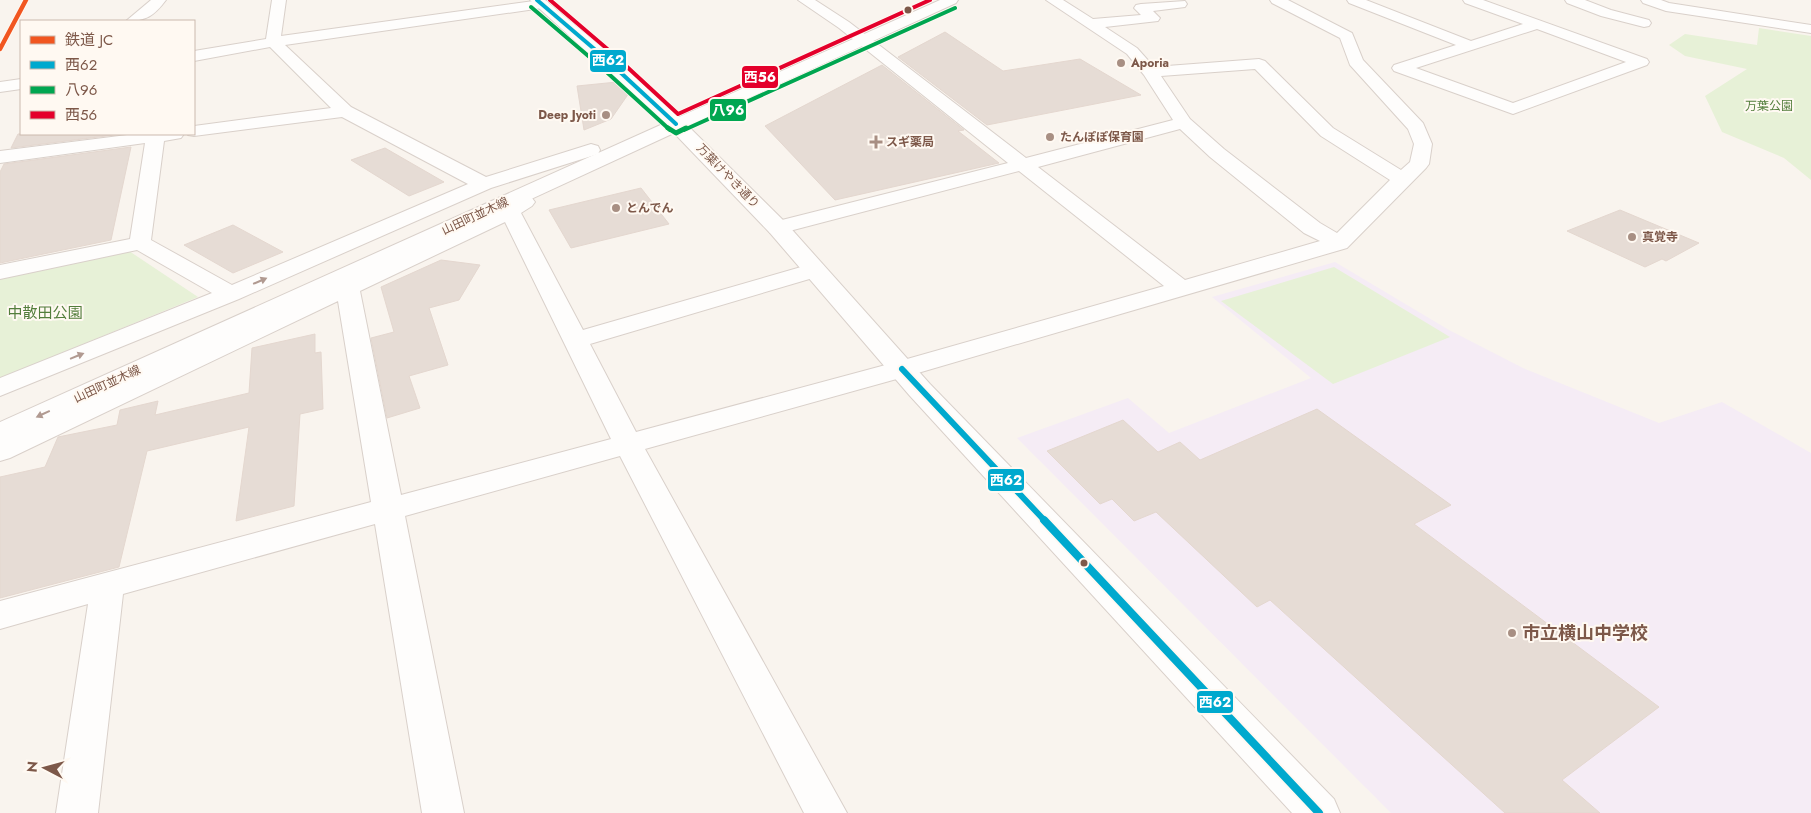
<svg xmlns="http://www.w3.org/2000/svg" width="1811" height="813" viewBox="0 0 1811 813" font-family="Jost,'Noto Sans JP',sans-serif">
	<rect width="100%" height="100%" fill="#f9f4ee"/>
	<path fill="#f5ecf5" d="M1335 262 1449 330 1523 368 1659 423 1722 402 1811 453V813H1391L1017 438 1128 398 1169 433 1311 378 1212 297Z"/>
	<g fill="#e7f1d7">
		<path d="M1759 28 1811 36V180L1784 158 1722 132 1705 96 1747 69 1685 56 1669 45 1685 34 1757 45Z"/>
		<path d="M129 251 198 297 0 378V278Z"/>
		<path d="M1334 267 1450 337 1333 384 1221 301Z"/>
	</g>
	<g fill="#e6dcd5" stroke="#e4d7cf">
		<path d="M945 32 1003 71 1080 59 1141 95 987 125 898 57Z"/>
		<path d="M882 65 964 130 958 131 999 163 835 200 765 126Z"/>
		<path d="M617 82 629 93 611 119 584 130 577 86Z"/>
		<path d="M18 134H122L11 148Z"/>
		<path d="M131 147 111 240 0 263V172L4 164Z"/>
		<path d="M385 148 444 182 409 196 351 160Z"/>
		<path d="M641 188 669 224 571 248 549 210Z"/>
		<path d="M1620 210 1699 243 1666 261 1662 259 1645 267 1567 231Z"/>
		<path d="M233 225 283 252 233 273 184 245Z"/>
		<path d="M441 260 480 265 459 300 429 308 448 365 409 376 420 408 387 418 371 338 394 332 381 287Z"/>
		<path d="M315 334V353L321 352 323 409 300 414 294 506 236 521 249 427 147 451 119 567 0 598V477L45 467 58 437 117 425 120 410 158 401 155 415 249 393 252 348Z"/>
		<path d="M1317 409 1451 505 1414 524 1659 707 1562 780 1600 813H1505L1270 600 1257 607 1156 512 1134 521 1112 499 1100 504 1047 451 1123 420 1158 452 1180 442 1200 460Z"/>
	</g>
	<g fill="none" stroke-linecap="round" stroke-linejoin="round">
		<defs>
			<g id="minor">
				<path d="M151 0H166C154 16 146 21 126 21Z"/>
				<path d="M272 0H286L281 36 541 0 547 1 549 4 547 7 542 8 285 45 351 107 486 177 591 144 598 146 600 150 598 154 491 188 239 299 0 396V378L212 293 137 250 0 279V265L130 239 145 143 0 163V151L135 134H184L181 138 164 141 151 240 232 285 468 184 342 117 194 136 188 135 194 134V126L331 108 270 47 194 61V51L266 39Z"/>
				<path d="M798 0H815L849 22 1026 158 1173 120 1144 75 1127 54 1046 0H1063L1093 19 1141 15 1134 8 1136 5 1141 4 1185 1 1187 4 1185 7 1153 11 1160 18 1158 21 1105 27 1137 48 1154 67 1259 59 1265 61 1333 128 1401 170 1410 162 1414 144 1408 129 1350 65 1340 38 1272 3 1270 0H1288L1352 33 1363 60 1423 123 1432 144 1429 164 1426 168 1347 248 911 375 645 449 847 813H804L620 456 405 516 464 813H422L375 524 123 594 98 813H56L88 604 0 629V601L371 502 338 301 10 458 0 461V439L525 196 532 198 535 202 532 206 521 213 583 330 815 263 823 265 826 270 823 275 590 344 636 432 893 363 1164 286 1019 171 778 234 770 233 767 228 770 223 1008 163 839 28ZM1255 69 1321 136 1390 180 1337 233 1320 223 1224 149 1190 119 1161 76ZM1180 129 1210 157 1304 233 1320 241 1185 280 1038 167ZM505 222 611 439 401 495 360 291Z"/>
				<path d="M1347 0H1366L1471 41 1523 24 1465 3 1463 0H1483L1647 59 1649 62 1647 65 1513 114 1394 71 1392 68 1394 65 1456 45 1349 3ZM1537 29 1626 62 1513 103 1416 68Z"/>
				<path d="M1565 0H1585L1611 10 1649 20 1651 23 1649 26 1644 27 1601 16 1567 3Z"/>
				<path d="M1641 0H1661L1669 3 1811 25V33L1666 11 1643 3Z"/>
				<path d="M21 79V89L0 92V82Z"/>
			</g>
			<path id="tertiary" d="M530 0H545L612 56 679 117 940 0H958L956 3 688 126 786 223 930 384 1334 799 1340 813H1292L910 396 770 233 674 133 10 440 0 442V422L665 123Z"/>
		</defs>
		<use href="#minor" stroke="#d9d0ca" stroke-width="2"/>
		<use href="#tertiary" stroke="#d9d0ca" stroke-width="2"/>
		<use href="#minor" fill="#fefdfc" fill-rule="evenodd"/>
		<use href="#tertiary" fill="#fefdfc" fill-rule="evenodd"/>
		<defs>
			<path id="bus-1-far2" d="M537 0 606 59 676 124"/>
			<path id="bus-1-far1" d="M902 369 1045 521"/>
			<path id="bus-1" d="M1044 520 1319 813"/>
			<g id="bus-2-far1">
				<path d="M531 7 600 66 670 130"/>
				<path d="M684 130 955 8"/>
			</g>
			<path id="bus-2" d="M668 128 676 133 686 128"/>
			<path id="bus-3" d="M550 0 612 53 678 114 930 0"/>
		</defs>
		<use href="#bus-1-far2" stroke="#fff9f2" stroke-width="5.5"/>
		<use href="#bus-1-far1" stroke="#fff9f2" stroke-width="10"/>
		<use href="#bus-1" stroke="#fff9f2" stroke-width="12"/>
		<use href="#bus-2-far1" stroke="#fff9f2" stroke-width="5.5"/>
		<use href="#bus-2" stroke="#fff9f2" stroke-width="8"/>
		<use href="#bus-3" stroke="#fff9f2" stroke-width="5.5"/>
		<use href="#bus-1-far2" stroke="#00a9ce" stroke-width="4"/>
		<use href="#bus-1-far1" stroke="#00a9ce" stroke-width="6"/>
		<use href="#bus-1" stroke="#00a9ce" stroke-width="8"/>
		<use href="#bus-2-far1" stroke="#00a651" stroke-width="4"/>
		<use href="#bus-2" stroke="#00a651" stroke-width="5"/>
		<use href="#bus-3" stroke="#e4002b" stroke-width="4"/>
		<defs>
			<path id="rail-1" d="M0 49 26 0"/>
		</defs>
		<use href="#rail-1" stroke="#fff9f2" stroke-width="6"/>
		<use href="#rail-1" stroke="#f15620" stroke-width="4.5"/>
	</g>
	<defs><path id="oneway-solid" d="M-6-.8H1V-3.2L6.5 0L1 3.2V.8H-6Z" transform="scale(1.25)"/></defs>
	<g fill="#b19a91">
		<use href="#oneway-solid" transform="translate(260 281) rotate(-23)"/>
		<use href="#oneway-solid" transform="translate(77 356) rotate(-22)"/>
		<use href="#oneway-solid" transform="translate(43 414) rotate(155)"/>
	</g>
	<g fill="#7d5849" stroke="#fff9f2" stroke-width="2">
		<circle cx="908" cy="10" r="4.5"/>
		<circle cx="1084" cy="563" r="4.5"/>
	</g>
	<g fill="#a88f83" stroke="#fff9f2" stroke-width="2">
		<circle cx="1121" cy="63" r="5"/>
		<circle cx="606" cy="115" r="5"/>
		<circle cx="1050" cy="137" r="5"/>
		<path d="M873.5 134.5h5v5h5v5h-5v5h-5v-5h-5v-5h5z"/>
		<circle cx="616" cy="208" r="5"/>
		<circle cx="1632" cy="237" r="5"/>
		<circle cx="1512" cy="633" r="5"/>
	</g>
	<g text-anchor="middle" stroke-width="4" stroke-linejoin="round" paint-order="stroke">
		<g font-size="12" font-weight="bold" fill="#7d5849" stroke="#fff9f2" text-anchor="start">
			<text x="1131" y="67">Aporia</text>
			<text x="596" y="119" text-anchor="end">Deep Jyoti</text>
			<text x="1060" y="141">たんぽぽ保育園</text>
			<text x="886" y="146">スギ薬局</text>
			<text x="626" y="212">とんでん</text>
			<text x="1642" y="241">真覚寺</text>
		</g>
		<g font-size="12" fill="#537e3c" stroke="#fff9f2">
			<text x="1769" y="110">万葉公園</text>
		</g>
		<g font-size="12" fill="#7d5849" stroke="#fff9f2">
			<text transform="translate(728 176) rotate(46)" y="4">万葉けやき通り</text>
			<text transform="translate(475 216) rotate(-25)" y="4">山田町並木線</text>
			<text transform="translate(107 384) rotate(-25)" y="4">山田町並木線</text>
		</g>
		<g font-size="15" fill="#537e3c" stroke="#fff9f2">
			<text x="45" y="318">中散田公園</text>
		</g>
		<g font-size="18" font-weight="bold" fill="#7d5849" stroke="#fff9f2" text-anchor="start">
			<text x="1522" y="639">市立横山中学校</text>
		</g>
	</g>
	<g stroke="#fff9f2" stroke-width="2">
		<rect x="589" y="49" width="38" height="24" rx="5" fill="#00a9ce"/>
		<rect x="741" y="65" width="38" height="24" rx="5" fill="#e4002b"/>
		<rect x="709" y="98" width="38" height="24" rx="5" fill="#00a651"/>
		<rect x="987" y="468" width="38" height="24" rx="5" fill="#00a9ce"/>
		<rect x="1196" y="690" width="38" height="24" rx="5" fill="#00a9ce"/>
	</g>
	<g font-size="14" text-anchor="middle" font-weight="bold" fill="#fff">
		<text x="608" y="65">西62</text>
		<text x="760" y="82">西56</text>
		<text x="728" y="115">八96</text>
		<text x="1006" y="485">西62</text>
		<text x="1215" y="707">西62</text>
	</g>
	<rect x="20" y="20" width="175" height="115" fill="#fff9f2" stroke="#cbb9ae"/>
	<rect x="30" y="36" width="25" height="8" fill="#f15620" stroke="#cbb9ae"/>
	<text x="65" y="45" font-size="15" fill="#7d5849">鉄道 JC</text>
	<rect x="30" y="61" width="25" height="8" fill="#00a9ce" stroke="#cbb9ae"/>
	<text x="65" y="70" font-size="15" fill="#7d5849">西62</text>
	<rect x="30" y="86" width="25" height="8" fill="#00a651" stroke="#cbb9ae"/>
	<text x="65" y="95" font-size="15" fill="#7d5849">八96</text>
	<rect x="30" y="111" width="25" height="8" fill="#e4002b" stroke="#cbb9ae"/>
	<text x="65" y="120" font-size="15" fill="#7d5849">西56</text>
	<g transform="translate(45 768) rotate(276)" stroke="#fff9f2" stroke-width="4" paint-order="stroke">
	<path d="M0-4L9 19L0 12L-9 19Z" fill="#7d5849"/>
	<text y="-8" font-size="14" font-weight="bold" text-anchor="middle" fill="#7d5849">N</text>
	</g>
</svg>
